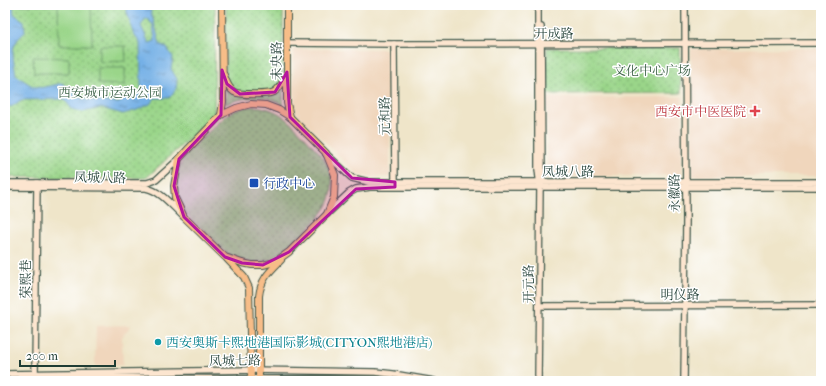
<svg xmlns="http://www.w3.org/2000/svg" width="826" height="386" viewBox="0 0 826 386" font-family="'IM FELL French Canon','Noto Serif SC',serif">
	<defs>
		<pattern id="grass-dots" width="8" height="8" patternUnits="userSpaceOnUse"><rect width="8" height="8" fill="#9ad589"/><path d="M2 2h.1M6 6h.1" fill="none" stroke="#7dae71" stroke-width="1.8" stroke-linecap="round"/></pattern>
		<pattern id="water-ripples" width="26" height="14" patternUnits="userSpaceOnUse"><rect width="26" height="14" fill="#75b0e6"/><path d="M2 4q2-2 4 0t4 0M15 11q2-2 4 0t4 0" fill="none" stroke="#5f90bb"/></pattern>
	</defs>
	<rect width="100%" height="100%" fill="#fff"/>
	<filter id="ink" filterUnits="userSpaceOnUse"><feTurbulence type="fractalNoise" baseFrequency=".025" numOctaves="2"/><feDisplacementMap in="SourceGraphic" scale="8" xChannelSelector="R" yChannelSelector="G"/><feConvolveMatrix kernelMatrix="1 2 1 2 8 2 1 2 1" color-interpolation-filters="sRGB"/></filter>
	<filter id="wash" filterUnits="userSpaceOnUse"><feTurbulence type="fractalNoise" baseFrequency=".012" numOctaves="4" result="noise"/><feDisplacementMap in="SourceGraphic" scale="16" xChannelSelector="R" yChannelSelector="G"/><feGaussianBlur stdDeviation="0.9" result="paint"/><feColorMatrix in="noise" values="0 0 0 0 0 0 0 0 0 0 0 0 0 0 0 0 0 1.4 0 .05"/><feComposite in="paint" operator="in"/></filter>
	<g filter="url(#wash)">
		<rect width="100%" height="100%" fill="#efe5c9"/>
		<g fill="#f0d6bc">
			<path d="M818 48 821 176H692L691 49Z"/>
			<path d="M293 49H389L390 177 364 176 356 173 294 111Z"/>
			<path d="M683 97 682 175 547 177V98Z"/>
			<path d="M131 325 122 337 123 365 95 366 96 326Z"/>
		</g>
		<g fill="url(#grass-dots)" stroke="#5c895e">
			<path d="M5 5H215L214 116 146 178 5 177Z"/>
			<path d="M226 5H283V105C267 93 243 97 226 104Z"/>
			<path d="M547 48H680L681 93 546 94Z"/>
			<path d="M247 107C253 107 260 106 265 108 287 113 301 134 316 149 332 165 338 189 325 209 319 219 310 226 303 234 288 249 271 264 248 262 230 261 218 245 207 234 200 227 191 220 185 212 174 196 174 171 186 155 196 142 215 127 227 115L234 111Z"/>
		</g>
		<g fill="#9ad589" stroke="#5c895e">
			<path d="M58 5H91L92 45H59Z"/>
			<path d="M100 46H125L126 61 100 62Z"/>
			<path d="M33 57 69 58V73H34Z"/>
			<path d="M98 68H125V85L98 84Z"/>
		</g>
		<path fill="url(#water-ripples)" stroke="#4a768d" fill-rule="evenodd" d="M5 5H13L14 14 24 21 25 32C8 47 13 55 16 75 38 91 37 89 62 83L71 89 77 97 89 100 119 103 130 94 138 95 144 93 141 86 140 43 133 33 125 5H149L160 44 167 48 173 57 171 69 177 79 176 89 169 98H155L150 104 137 110 123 114 101 108 83 112 72 109 64 99 21 100 11 107 6 104 5 91 6 90 5 87V61L8 46 5 21ZM145 19H148L153 25 155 41 149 43 141 26Z"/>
	</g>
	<g filter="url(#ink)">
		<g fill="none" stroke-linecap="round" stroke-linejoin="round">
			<defs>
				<g id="secondary">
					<path d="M538 5V169L540 186 538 381"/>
					<path d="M287 43 394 44 821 43"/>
					<path d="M394 44 395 185"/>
					<path d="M326 154 352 178 369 182H821"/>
					<path d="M5 183H147L156 180 179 159"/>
					<path d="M541 184 542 182 541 27"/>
					<path d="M5 187 146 188C161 191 172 206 183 216"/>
					<path d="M327 214 349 193 356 189 370 187H821"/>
					<path d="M539 306 821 305"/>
					<path d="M5 374 251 370 375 372 393 374 434 381"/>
					<path d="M35 374 37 183"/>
					<path d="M51 377 267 379H376L404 381"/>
					<path d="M684 381 686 221 685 5"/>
				</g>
				<g id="primary">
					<path d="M287 5V103L290 117"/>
					<path d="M224 75C226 81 228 88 234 92 239 95 269 95 274 92 281 88 283 80 287 74"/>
					<path d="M251 104 266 105 279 110 290 117 326 153 335 175 334 197 327 214 289 252 275 262 263 265H252L242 263 225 257 184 217 175 198 174 186 179 159 189 148 221 115 236 108Z"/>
					<path d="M221 115 223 102 222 5"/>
					<path d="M227 259 244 277 249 288 251 381"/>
					<path d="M259 381V296C261 279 269 272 281 260"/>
				</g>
			</defs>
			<use href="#secondary" stroke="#3e564a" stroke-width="8"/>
			<use href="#primary" stroke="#3e564a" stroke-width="8"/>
			<use href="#secondary" stroke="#fce5cf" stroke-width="5.5"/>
			<use href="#primary" stroke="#f7bd88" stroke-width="6"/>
		</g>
	</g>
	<path fill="#b5179e" fill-opacity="0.2" stroke="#b5179e" stroke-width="3" stroke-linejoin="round" d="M222 70 227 84 240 94 275 92 287 72 290 117 352 178 395 182V187L356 189 289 252 263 265 242 263 225 257 184 217 174 186 179 159 221 115Z"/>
	<path fill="#e0444e" stroke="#fff" stroke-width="1.5" d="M753 105h4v4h4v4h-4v4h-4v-4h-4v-4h4z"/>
	<rect fill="#1a4fb4" stroke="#fff" stroke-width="1.5" x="249" y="178" width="10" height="10" rx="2"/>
	<circle fill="#0f9aa8" stroke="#fff" stroke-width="1.5" cx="158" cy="342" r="4"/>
	<g text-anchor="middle" stroke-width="3" stroke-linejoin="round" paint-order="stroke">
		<g font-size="13" fill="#1f3d34" stroke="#fff">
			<text x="554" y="38">开成路</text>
			<text transform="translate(276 61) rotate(-90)" y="5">未央路</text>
			<text transform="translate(384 116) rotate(-90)" y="5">元和路</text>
			<text x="568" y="176">凤城八路</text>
			<text transform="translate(100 177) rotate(1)" y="5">凤城八路</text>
			<text transform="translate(674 193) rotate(-91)" y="5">永徽路</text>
			<text transform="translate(25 279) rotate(-90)" y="5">荣熙巷</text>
			<text transform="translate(528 284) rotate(-90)" y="5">开元路</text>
			<text x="680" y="299">明仪路</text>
			<text transform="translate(235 360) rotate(-1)" y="5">凤城七路</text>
		</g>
		<g font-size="13" fill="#3e6349" stroke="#fff">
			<text x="652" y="75">文化中心广场</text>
			<text x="110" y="97">西安城市运动公园</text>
		</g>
		<g font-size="13" fill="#be3a42" stroke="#fff" text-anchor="end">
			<text x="746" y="116">西安市中医医院</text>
		</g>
		<g font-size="13" fill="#164399" stroke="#fff" text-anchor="start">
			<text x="263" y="188">行政中心</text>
		</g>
		<g font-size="13" fill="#0d838f" stroke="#fff" text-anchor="start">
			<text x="166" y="347">西安奥斯卡熙地港国际影城(CITYON熙地港店)</text>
		</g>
	</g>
	<rect width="826" height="386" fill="none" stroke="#fff" stroke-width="20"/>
	<path d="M20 360v6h95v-6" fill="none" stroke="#1f3d34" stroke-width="2"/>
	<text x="26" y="360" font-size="12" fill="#1f3d34" stroke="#ffffff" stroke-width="3" paint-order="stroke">200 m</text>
</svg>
